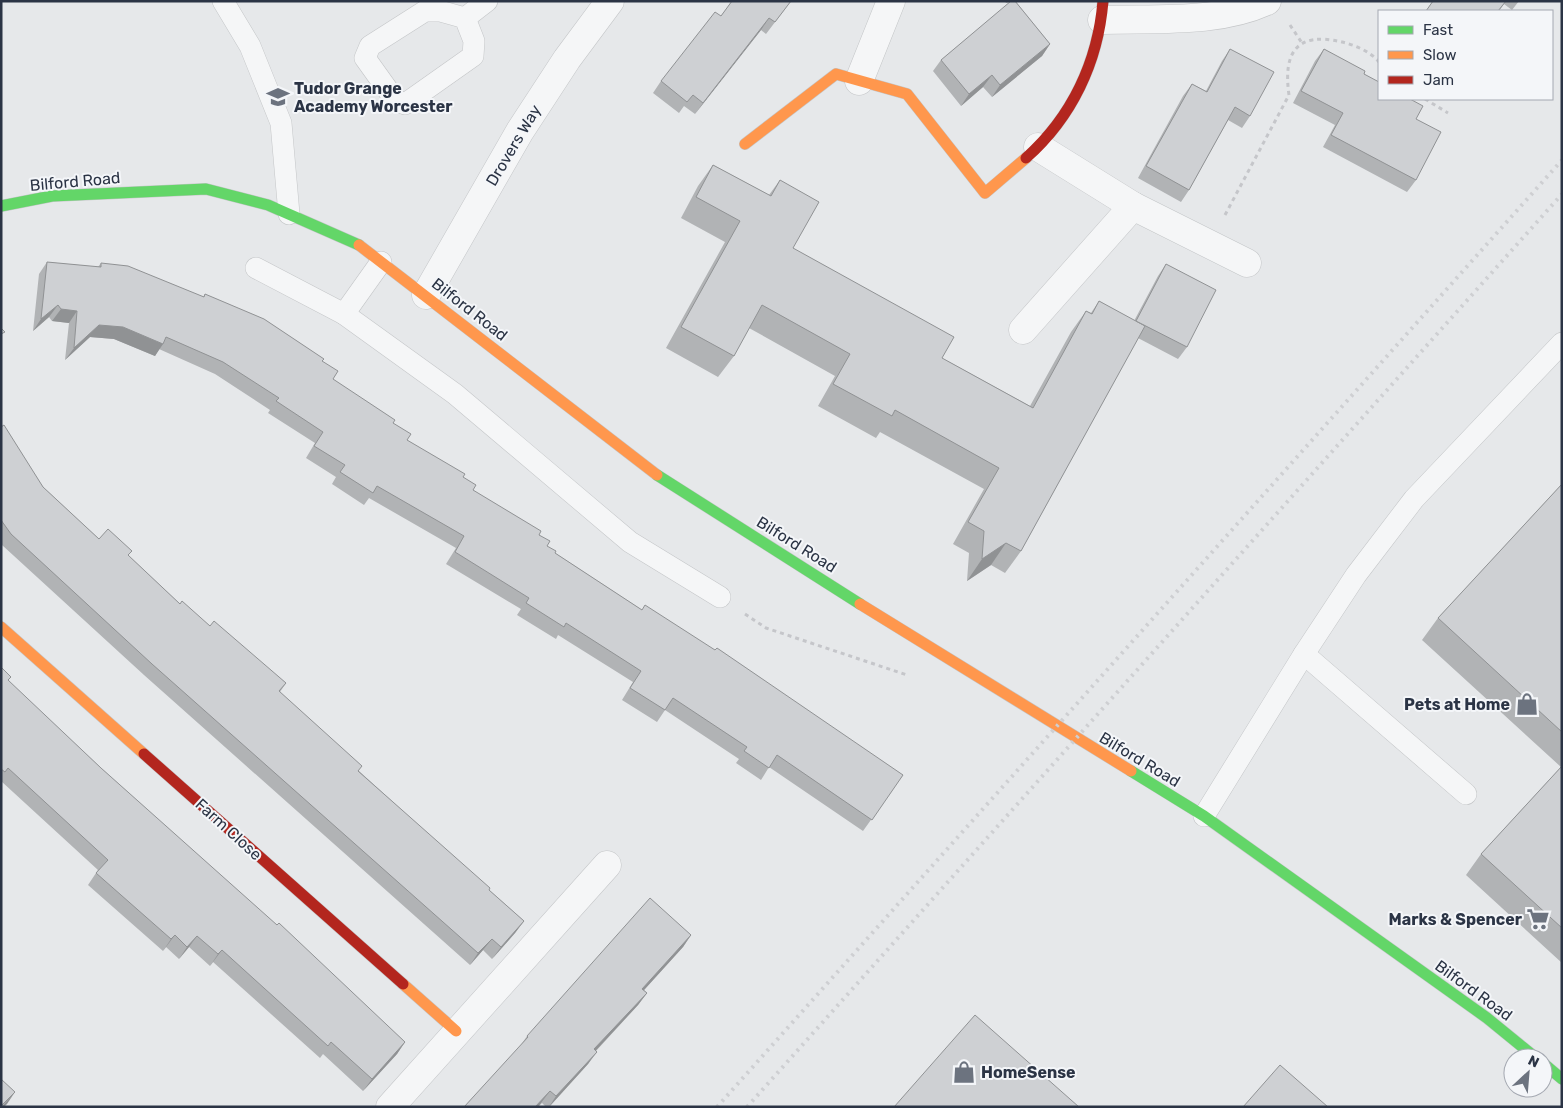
<svg xmlns="http://www.w3.org/2000/svg" width="1563" height="1108" viewBox="0 0 1563 1108" font-family="Rubik,sans-serif">
	<rect width="100%" height="100%" fill="#e6e8ea"/>
	<g fill="none" stroke-linecap="round" stroke-linejoin="round">
		<defs>
			<g id="lane">
				<path d="M223 1 250 46 281 123 289 214"/>
				<path d="M425 11H440L465 18 474 41 473 56 405 104 395 100 365 58 370 46Z"/>
				<path d="M465 18 487 1"/>
				<path d="M256 268 344 314 455 394 630 542 720 597"/>
				<path d="M344 314 381 262"/>
				<path d="M1304 654 1466 794"/>
				<path d="M1204 816 1304 654 1356 575 1414 499 1562 343"/>
			</g>
			<g id="street">
				<path d="M1102 20C1156 18 1217 24 1267 1"/>
				<path d="M859 81 891 1"/>
				<path d="M1038 147 1133 206 1247 263"/>
				<path d="M426 295 520 131 567 59 610 1"/>
				<path d="M1023 330 1133 206"/>
				<path d="M390 1107 607 865"/>
			</g>
			<g id="fast">
				<path d="M1 206 52 196 206 189 268 205 359 245"/>
				<path d="M657 475 860 604"/>
				<path d="M1131 771 1204 816 1487 1018 1536 1058"/>
				<path d="M1543 1063 1562 1079"/>
			</g>
			<g id="slow">
				<path d="M745 144 836 74 907 94 985 193 1026 158"/>
				<path d="M359 245 657 475"/>
				<path d="M860 604 1131 771"/>
				<path d="M1 627 144 754"/>
				<path d="M403 984 456 1031"/>
			</g>
			<g id="jam">
				<path d="M1026 158C1072 117 1098 62 1103 1"/>
				<path d="M144 754 403 984"/>
			</g>
		</defs>
		<use href="#lane" stroke="#c4c6c8" stroke-width="22"/>
		<use href="#street" stroke="#c4c6c8" stroke-width="29"/>
		<use href="#fast" stroke="#c4c6c8" stroke-width="12"/>
		<use href="#slow" stroke="#c4c6c8" stroke-width="12"/>
		<use href="#jam" stroke="#c4c6c8" stroke-width="12"/>
		<g stroke="#c5c6ca" stroke-width="3" stroke-dasharray="4 4" stroke-linecap="butt">
			<path d="M1290 25 1302 43"/>
			<path d="M1425 99 1448 113"/>
			<path d="M1225 215 1289 95C1283 53 1296 31 1342 42 1355 45 1371 52 1379 62"/>
			<path d="M745 614 766 628 907 675"/>
		</g>
		<use href="#lane" stroke="#f5f6f7" stroke-width="21"/>
		<use href="#street" stroke="#f5f6f7" stroke-width="28"/>
		<use href="#fast" stroke="#63d668" stroke-width="11"/>
		<use href="#slow" stroke="#ff974d" stroke-width="11"/>
		<use href="#jam" stroke="#b3261e" stroke-width="11"/>
		<g stroke="#cecfd2" stroke-width="4" stroke-dasharray="2.5 5" stroke-linecap="butt">
			<path d="M717 1107 1562 160"/>
			<path d="M747 1107 1562 194"/>
		</g>
	</g>
	<g fill="#b1b3b5">
		<path d="M732 1H791L766 34 761 30 695 114 684 106 679 113 653 93 661 81 721 16Z"/>
		<path d="M1005 1H1015L1050 44 1042 56 992 97 983 87 961 106 933 71 941 60 1011 2 1006 3Z"/>
		<path d="M1433 1H1519L1512 10 1504 4 1499 11H1426Z"/>
		<path d="M1230 49 1250 116 1242 128 1228 120 1189 190 1181 202 1138 178 1183 96 1192 84 1206 91 1222 61Z"/>
		<path d="M1324 49 1364 74 1416 119V180L1407 192 1323 147 1335 125 1293 103 1315 61Z"/>
		<path d="M713 165 769 195 780 180 793 248 942 358 1030 406 1071 332 1086 311 1091 313 1099 301 1134 321 1158 276 1166 264 1187 347 1178 359 1138 338 1021 551 1005 573 991 565 967 581 969 553 953 544 984 489 880 432 876 438 818 406 835 376 749 328 734 356 718 377 666 348 725 242 681 218 698 186Z"/>
		<path d="M47 262 98 267 101 263 203 297 205 294 322 361 333 379 393 423 407 440 463 477 473 490 539 535 547 546 555 553 642 610 903 775 863 831 769 767 761 780 736 763 739 759 665 710 657 722 622 700 633 682 558 635 556 639 517 615 521 609 446 564 456 548 369 498 364 505 332 484 336 477 306 458 315 443 268 413 270 410 215 374 159 349 155 356 114 339 90 337 65 360 69 323 52 321 49 317 33 331 39 274Z"/>
		<path d="M1 427 43 487 99 539 129 556 180 604 210 626 286 683 280 692 359 771 489 890 524 921 515 933 492 959 483 950 470 965 144 675 2 545 1 544Z"/>
		<path d="M1562 484V963L1466 875 1481 854 1561 767 1422 640 1438 618Z"/>
		<path d="M1 667 8 681 101 768 405 1042 397 1054 363 1091 323 1054 320 1058 213 962 210 966 189 947 179 959 166 947 163 951 88 885 98 870 1 781Z"/>
		<path d="M691 935 683 947 644 990 647 993 638 1005 596 1051 588 1064 549 1107H546L542 1103 538 1107H464L519 1048 527 1036Z"/>
	</g>
	<g fill="#909294">
		<path d="M769 18 761 30 695 114 703 103Z"/>
		<path d="M1050 44 1042 56 992 97 1000 85Z"/>
		<path d="M992 75 983 87 961 106 969 94Z"/>
		<path d="M58 305 49 317 33 331 41 319Z"/>
		<path d="M61 309 77 311 69 323 52 321Z"/>
		<path d="M99 325 123 327 163 344 155 356 114 339 90 337 65 360 74 348Z"/>
		<path d="M1006 543 991 565 967 581 982 559Z"/>
		<path d="M524 921 515 933 492 959 501 947Z"/>
		<path d="M175 935 163 951 171 939Z"/>
		<path d="M691 935 683 947 634 1001 642 989Z"/>
		<path d="M197 936 189 947 179 959 187 947Z"/>
		<path d="M492 939 483 950 470 965 478 953Z"/>
		<path d="M222 950 210 966 218 954Z"/>
		<path d="M647 993 638 1005 586 1061 594 1049Z"/>
		<path d="M405 1042 397 1054 363 1091 372 1079Z"/>
		<path d="M597 1052 588 1064 549 1107 556 1096Z"/>
		<path d="M550 1091 538 1107H535Z"/>
		<path d="M15 1092 7 1104 4 1107H1Z"/>
	</g>
	<g fill="#ced0d3" stroke="#909294">
		<path d="M732 1H791L775 22 769 18 703 103 693 95 687 102 661 81 715 12 721 16Z"/>
		<path d="M1011 1H1015L1050 44 1000 85 992 75 969 94 941 60Z"/>
		<path d="M1433 1H1506L1498 11H1426Z"/>
		<path d="M1230 49 1274 72 1250 116 1235 107 1189 190 1146 166 1192 84 1207 92Z"/>
		<path d="M1324 49 1365 71 1364 74 1379 82V99H1410L1423 106 1416 119 1441 132 1416 180 1331 135 1343 113 1301 91Z"/>
		<path d="M713 165 771 196 780 180 819 202 793 248 954 337 942 358 1033 408 1086 311 1092 314 1099 301 1145 326 1021 551 1006 543 982 559 984 531 968 522 999 468 895 410 892 416 833 384 850 354 762 305 734 356 681 327 740 221 696 197Z"/>
		<path d="M47 262 101 267V263L128 266 204 297 205 294 264 319 324 359 322 361 338 371 333 379 395 420 393 423 411 434 407 440 465 474 463 477 476 485 473 490 541 531 539 535 550 541 547 546 556 551 555 553 642 610 645 605 715 650 717 648 903 775 872 820 777 755 769 768 744 751 747 747 673 698 665 710 630 688 641 671 566 623 564 627 526 603 529 598 455 552 464 536 377 486 373 493 340 472 345 465 314 446 323 432 276 401 279 398 223 362 166 337 163 344 123 327 99 325 74 348 77 311 61 309 58 305 41 319Z"/>
		<path d="M1166 264 1216 290 1187 347 1136 321Z"/>
		<path d="M1 328 5 332 1 334Z"/>
		<path d="M4 425 43 487 99 539 108 529 132 551 128 555 180 604 182 601 210 626 214 621 286 683 279 691 362 766 358 771 490 888 489 890 524 921 501 947 492 939 478 953 152 664 11 534 1 520V427Z"/>
		<path d="M1562 484V732L1438 618Z"/>
		<path d="M1 667 11 677 8 680 101 768 277 925 279 923 405 1042 372 1079 331 1042 328 1046 222 950 218 954 197 936 187 947 175 935 171 939 96 873 108 860 8 768 5 772 1 769Z"/>
		<path d="M1562 766V928L1481 854Z"/>
		<path d="M650 898 691 935 642 989 647 993 594 1049 597 1052 556 1096 550 1091 535 1107H464L528 1037 527 1036Z"/>
		<path d="M975 1015 1079 1107H894Z"/>
		<path d="M1280 1065 1328 1107H1243Z"/>
		<path d="M1 1079 15 1092 1 1106Z"/>
	</g>
	<defs>
		<symbol id="school-bare" viewBox="-9 -9 18 18"><path d="M0-5L7-2L0 1L-7-2ZM-4 1L0 2.5L4 1V4Q0 6-4 4Z" fill="#6c737f" stroke="#f4f6f9" stroke-width="2.5" paint-order="stroke"/></symbol>
		<symbol id="shop-bare" viewBox="-9 -9 18 18"><path d="M-5-2.5h2.3a2.7 3.5 0 0 1 5.4 0H5L5.5 6h-11ZM-1.5-2.5h3a1.5 2.3 0 0 0-3 0Z" fill="#6c737f" stroke="#f4f6f9" stroke-width="2.5" paint-order="stroke"/></symbol>
		<symbol id="supermarket-bare" viewBox="-9 -9 18 18"><path d="M-6-5.5h2.5l.6 2H6L4.5 2H-2.5L-4.4-4H-6ZM-1.5 3.2a1.3 1.3 0 1 0 .1 0ZM3 3.2a1.3 1.3 0 1 0 .1 0Z" fill="#6c737f" stroke="#f4f6f9" stroke-width="2.5" paint-order="stroke"/></symbol>
	</defs>
	<g fill-rule="evenodd">
		<use href="#school-bare" x="262" y="81" width="32" height="32"/>
		<use href="#shop-bare" x="1511" y="688" width="32" height="32"/>
		<use href="#supermarket-bare" x="1522" y="903" width="32" height="32"/>
		<use href="#shop-bare" x="948" y="1056" width="32" height="32"/>
	</g>
	<g text-anchor="middle" stroke-width="4" stroke-linejoin="round" paint-order="stroke">
		<g font-size="16" font-weight="bold" fill="#2b3445" stroke="#f4f6f9" text-anchor="start">
			<text x="294" y="94">Tudor Grange<tspan x="294" dy="18">Academy Worcester</tspan></text>
			<text x="1510" y="710" text-anchor="end">Pets at Home</text>
			<text x="1522" y="925" text-anchor="end">Marks &amp; Spencer</text>
			<text x="981" y="1078">HomeSense</text>
		</g>
		<g font-size="16" fill="#2b3445" stroke="#f4f6f9">
			<text transform="translate(513 145) rotate(-59)" y="6">Drovers Way</text>
			<text transform="translate(75 181) rotate(-5)" y="6">Bilford Road</text>
			<text transform="translate(470 309) rotate(38)" y="6">Bilford Road</text>
			<text transform="translate(797 544) rotate(32)" y="6">Bilford Road</text>
			<text transform="translate(1140 759) rotate(31)" y="6">Bilford Road</text>
			<text transform="translate(229 829) rotate(42)" y="6">Farm Close</text>
			<text transform="translate(1474 990) rotate(36)" y="6">Bilford Road</text>
		</g>
	</g>
	<rect width="1563" height="1108" fill="none" stroke="#2b3445" stroke-width="5"/>
	<rect x="1378" y="10" width="175" height="90" fill="#f4f6f9" stroke="#a4a8b1"/>
	<rect x="1388" y="26" width="25" height="8" fill="#63d668" stroke="#a4a8b1"/>
	<text x="1423" y="35" font-size="15" fill="#2b3445">Fast</text>
	<rect x="1388" y="51" width="25" height="8" fill="#ff974d" stroke="#a4a8b1"/>
	<text x="1423" y="60" font-size="15" fill="#2b3445">Slow</text>
	<rect x="1388" y="76" width="25" height="8" fill="#b3261e" stroke="#a4a8b1"/>
	<text x="1423" y="85" font-size="15" fill="#2b3445">Jam</text>
	<g transform="translate(1528 1073) rotate(26)"><circle r="24" fill="#f4f6f9" stroke="#a4a8b1"/>
	<path d="M0-4L9 19L0 12L-9 19Z" fill="#6c737f"/>
	<text y="-8" font-size="14" font-weight="bold" text-anchor="middle" fill="#2b3445">N</text>
	</g>
</svg>
